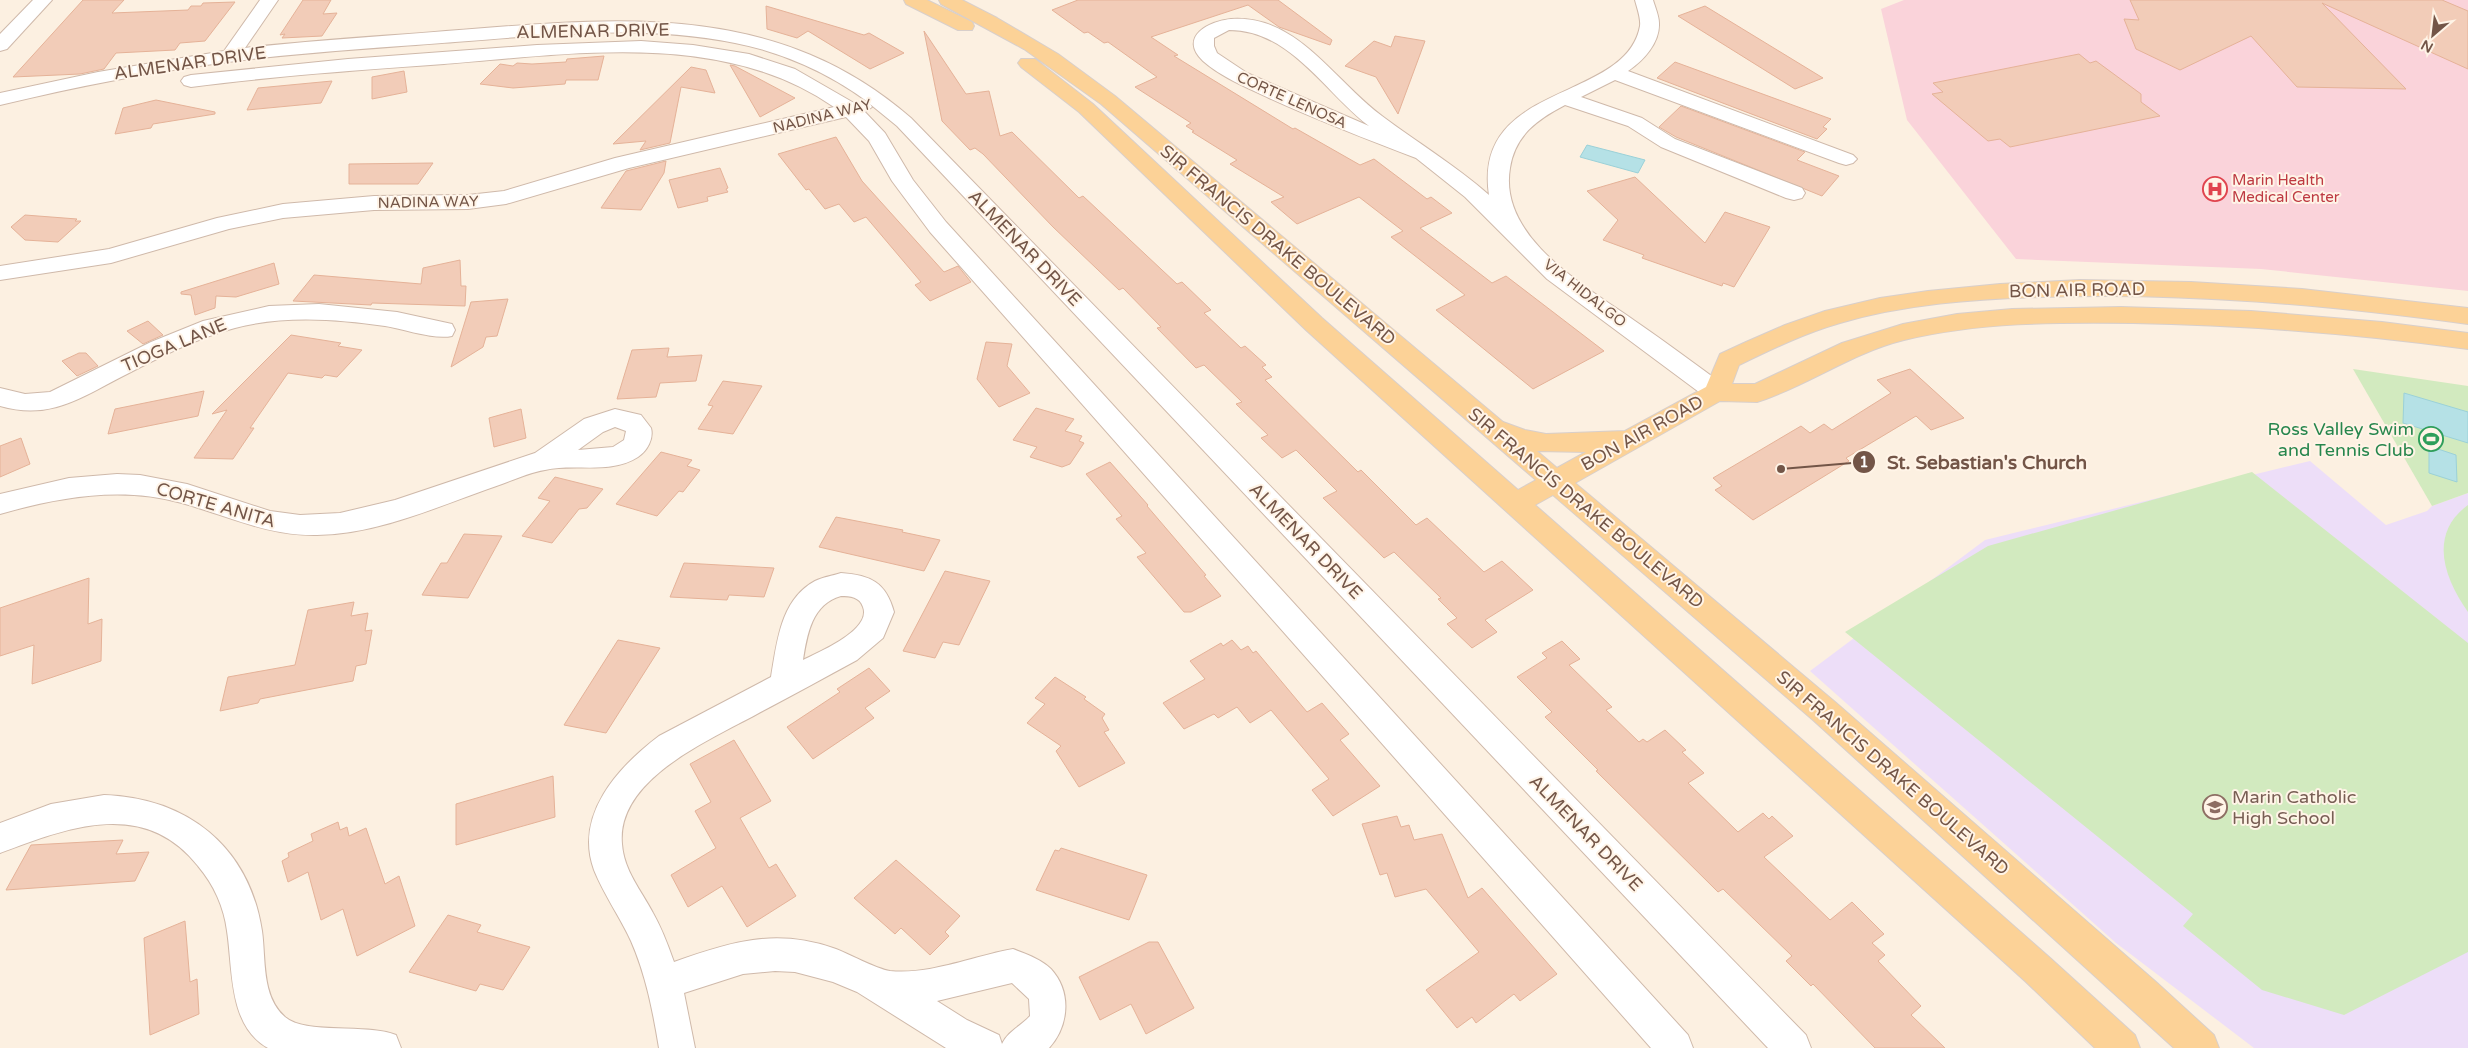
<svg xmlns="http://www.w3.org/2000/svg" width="2468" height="1048" viewBox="0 0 2468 1048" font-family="'Varela Round',sans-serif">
	<rect width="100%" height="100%" fill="#fcf0e1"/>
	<path fill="#eddef8" d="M2310 461 2386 525 2427 511 2432 506 2468 493V1048H2254L2116 943 1810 671 1985 540Z"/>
	<path fill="#fad3da" d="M1904 0H2468V291L2261 269 2016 259 1907 120 1881 9Z"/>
	<g fill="#d2eabf">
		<path d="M2353 369 2468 386V493L2432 506Z"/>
		<path d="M2252 472 2468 643V952L2344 1015 2262 990 2183 926 2193 914 1845 632 1988 546Z"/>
		<path d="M2468 505V612C2444 578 2428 534 2468 505Z"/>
	</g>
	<g fill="#b5e1e6" stroke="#9bd1d8">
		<path d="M1587 145 1645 160 1638 173 1580 157Z"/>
		<path d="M2404 393 2468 412V443L2403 423Z"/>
		<path d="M2429 446 2456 455 2457 482 2429 473Z"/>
	</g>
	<g fill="#f2ccb8" stroke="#e5b298">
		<path d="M83 0H124L112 13 188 10 191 6H201L203 3 235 2 205 41 180 43 175 50 116 53 104 69 80 74 13 77Z"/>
		<path d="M303 0H331L323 14 337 13 322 36 282 38 285 34 280 35Z"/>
		<path d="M1078 0H1278L1332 40 1330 45 1279 27 1248 5 1151 37 1178 55 1174 56 1293 129 1295 128 1360 165 1374 159 1427 199 1431 197 1452 213 1420 228 1492 283 1506 276 1604 351 1533 389 1436 310 1465 295 1391 237 1403 231 1359 197 1297 224 1271 202 1284 197 1230 164 1237 160 1192 132 1194 131 1186 126 1191 123 1135 87 1157 77 1108 42 1104 43 1088 32 1084 33 1052 10Z"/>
		<path d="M2130 0H2442L2468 11V69L2322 3 2406 89 2297 87 2251 36 2180 70 2136 49 2124 19 2139 20Z"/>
		<path d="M766 6 864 35 869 33 904 53 870 69 808 31 797 38 767 29Z"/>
		<path d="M1705 6 1823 78 1795 89 1678 16Z"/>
		<path d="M924 31 966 94 989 91 1000 136 1012 132 1079 198 1083 196 1177 284 1182 282 1211 310 1204 313 1241 348 1245 346 1266 365 1262 367 1272 377 1265 380 1358 472 1361 470 1416 525 1427 518 1484 572 1502 561 1533 590 1485 620 1497 632 1472 648 1447 624 1457 618 1438 599 1441 598 1394 552 1384 558 1323 498 1337 491 1296 450 1282 458 1261 438 1268 435 1236 404 1242 402 1204 365 1196 368 1157 328 1161 327 1123 288 1119 290 1053 227 983 154 975 148 970 150 942 121Z"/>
		<path d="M1395 36 1425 41 1398 114 1376 77 1345 66 1374 41 1391 47Z"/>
		<path d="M2079 54 2090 63 2096 61 2141 94V102L2160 116 2010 147 2000 139 1988 141 1932 94 1943 92 1933 83Z"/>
		<path d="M604 56 598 80H566L565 84 513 88 480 84 500 64 513 66 517 63 532 64 566 62 567 59Z"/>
		<path d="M1675 62 1831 119 1823 127 1827 129 1817 139 1657 78Z"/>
		<path d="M730 65 735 66 795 98 760 117Z"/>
		<path d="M691 67 706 70 715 93 681 87 670 143 640 150 646 141 613 144Z"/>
		<path d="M404 71 407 92 372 99V77Z"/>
		<path d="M332 81 321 103 247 110 258 88Z"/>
		<path d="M156 100 215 112V114L153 124 151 128 115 134 123 108Z"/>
		<path d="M1681 106 1805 152 1797 160 1839 176 1822 196 1676 137 1659 127Z"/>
		<path d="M836 137 862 181 944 272 958 266 971 282 930 301 915 285 921 282 866 217 854 222 839 204 825 209 809 189 806 190 778 154Z"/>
		<path d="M666 161 664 173 641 210 601 208 626 171Z"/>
		<path d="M433 163 418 184H349V164Z"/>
		<path d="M720 168 728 188 726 189 728 192 707 197 708 201 678 208 669 180Z"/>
		<path d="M1635 177 1705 243 1725 212 1770 227 1734 287 1723 283 1722 286 1642 258 1644 255 1603 240 1618 220 1587 191Z"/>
		<path d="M25 215 77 219 75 221H81L58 242 25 240 11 227Z"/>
		<path d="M460 260 461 286H466L465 306 372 303 371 305 293 301 314 275 421 284 423 268Z"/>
		<path d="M274 263 279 284 236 297 216 296 215 308 195 315 191 295 181 294V292Z"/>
		<path d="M508 299 497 336 486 337 483 347 451 367 471 302Z"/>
		<path d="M148 321 163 335 143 344 127 331Z"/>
		<path d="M291 335 341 343 338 346 362 350 337 377 325 375 322 378 288 373 250 428H254L233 459 194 458 227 410 212 414Z"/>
		<path d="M986 342 1012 344 1007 366 1030 393 999 407 977 379Z"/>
		<path d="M669 348 667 357 702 355 696 381 660 383 656 397 617 399 632 350Z"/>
		<path d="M79 353H86L98 366 77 376 62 361Z"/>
		<path d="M1910 369 1964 418 1931 430 1916 416 1846 458 1849 461 1753 520 1715 490 1722 486 1713 478 1801 426 1810 433 1824 424 1832 430 1891 393 1877 380Z"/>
		<path d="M723 381 762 386 733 434 698 429 713 406 708 405Z"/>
		<path d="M204 391 198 416 108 434 115 409Z"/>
		<path d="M1036 408 1074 419 1065 431 1082 436 1079 441 1084 443 1070 464 1062 467 1030 457 1037 447 1013 440Z"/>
		<path d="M521 409 526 438 494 447 489 418Z"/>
		<path d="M21 438 30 464 0 477V446Z"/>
		<path d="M661 452 692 460 687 466 700 470 683 492 679 491 657 516 616 504Z"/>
		<path d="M1110 462 1148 505 1147 506 1206 575 1204 576 1221 596 1191 612H1184L1137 557 1146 553 1116 519 1122 516 1086 474Z"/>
		<path d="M555 477 603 489 587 508 579 509 552 543 522 536 550 501 538 498Z"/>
		<path d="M836 517 903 530 902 532 940 540 924 571 819 547Z"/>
		<path d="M464 534 502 536 468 598 422 595 441 563H447Z"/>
		<path d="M684 563 774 568 764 597 729 595 727 600 670 597Z"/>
		<path d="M945 571 990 581 959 645 943 642 935 658 903 651Z"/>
		<path d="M89 578 88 624 102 619 101 661 32 684 34 645 0 656V608Z"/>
		<path d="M354 602 351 616 368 613 365 631 372 630 366 664 356 666 353 681 260 699 258 703 220 711 228 677 295 665 308 610Z"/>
		<path d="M618 640 660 648 606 733 564 725Z"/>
		<path d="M1232 640 1241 650 1248 646 1253 653 1256 651 1307 712 1322 703 1349 734 1340 740 1380 786 1333 816 1312 790 1329 779 1271 710 1250 723 1237 707 1218 718 1214 714 1184 729 1163 703 1205 679 1190 661 1221 643 1223 646Z"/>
		<path d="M1562 641 1580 659 1569 665 1612 707 1606 710 1639 742 1643 739 1647 742 1665 730 1686 750 1682 752 1704 773 1688 783 1738 832 1763 813 1769 819 1772 816 1793 836 1764 857 1830 920 1852 902 1884 934 1872 943 1885 955 1878 961 1921 1006 1911 1015 1945 1048H1875L1813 984 1811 986 1786 961 1792 956 1723 889 1718 892 1596 771 1598 770 1545 717 1552 712 1517 677 1547 658 1542 653Z"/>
		<path d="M869 668 890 691 865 708 874 718 813 759 787 727 840 692 837 689Z"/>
		<path d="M1055 677 1086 697 1084 699 1105 714 1102 718 1109 730 1104 732 1125 763 1079 787 1056 751 1061 746 1027 723 1045 704 1035 698Z"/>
		<path d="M734 740 771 801 740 818 769 868 776 864 796 896 747 927 722 886 688 907 671 875 716 848 695 811 711 802 690 764Z"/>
		<path d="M553 776 555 817 456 845V804Z"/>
		<path d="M1397 816 1401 827 1409 825 1414 840 1442 834 1468 898 1482 888 1557 974 1520 1001 1514 994 1476 1023 1472 1017 1457 1028 1426 990 1479 952 1426 889 1395 897 1387 873 1380 875 1362 824Z"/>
		<path d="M338 822 340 830 347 827 349 836 366 828 385 884 399 876 415 926 357 956 343 909 321 920 308 872 288 882 282 861 289 857 288 853 313 841 311 834Z"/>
		<path d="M123 840 116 854 149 852 135 881 6 890 31 845Z"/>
		<path d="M1061 848 1147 875 1129 920 1036 890 1055 850 1059 851Z"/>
		<path d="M896 860 960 916 945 932 949 936 930 955 901 928 895 934 854 898Z"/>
		<path d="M448 915 481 925 477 932 530 947 503 990 480 984 476 991 409 972Z"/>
		<path d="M185 921 190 982 197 979 199 1014 150 1035 144 938Z"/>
		<path d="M1149 942H1158L1194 1008 1146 1034 1131 1004 1100 1020 1079 977Z"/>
	</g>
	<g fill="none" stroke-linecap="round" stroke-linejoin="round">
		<defs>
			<g id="minor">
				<path d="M33 0H52L7 49 0 51V34Z"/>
				<path d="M260 0H278L245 48C316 40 388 36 459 30 623 17 778 2 911 118L1806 1035 1811 1048H1768L897 126 870 104 872 107 865 112 885 133 913 180 946 222 1688 1035 1693 1048H1651L930 232 892 181 869 141 846 117 629 168 506 204 468 209 374 210 283 218 229 229 111 263 0 280V266L109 249 217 218 283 204 374 196 468 195 504 191 615 158 834 107C722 29 572 54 444 64 359 70 275 76 191 87L184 85 181 81 184 77 191 75 348 59 537 45 641 41 693 45 749 54 795 69 854 103 868 102C829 73 782 52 735 43 642 24 548 35 455 42 379 48 303 52 228 62 151 72 75 87 0 105V93L98 72 224 51Z"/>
				<path d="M1635 0H1653C1655 7 1659 16 1659 23 1660 43 1643 61 1628 71L1853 155 1857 159 1853 163 1846 165 1839 163 1615 80 1581 97 1642 118 1675 139 1802 188 1805 193 1802 198 1794 200 1786 198 1661 147 1628 126 1565 105C1538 119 1515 135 1510 168 1498 238 1587 287 1635 321 1666 342 1695 364 1725 386L1729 392 1725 398 1716 401 1707 398 1547 279 1465 197 1416 158C1366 139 1317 120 1269 98 1246 87 1221 77 1203 61 1178 37 1209 21 1231 19 1297 14 1335 82 1382 116 1418 143 1455 165 1489 195 1472 81 1626 103 1640 26 1641 18 1637 8 1635 0ZM1229 30C1291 30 1325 93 1369 126L1247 73 1217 53 1214 46V38Z"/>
				<path d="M319 304 397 312 452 324 455 330 452 336C434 340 404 329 385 326 336 319 283 315 235 328 197 338 162 356 127 374 83 396 52 421 0 406V388L25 394 50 392 151 342 203 321 269 306Z"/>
				<path d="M615 409 641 415 651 428C654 439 647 451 638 457 610 475 575 463 545 470 531 472 516 479 502 484 443 504 381 534 317 535 268 536 228 516 182 503 121 486 59 497 0 514V494L69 478 117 474 140 475 187 484 270 511 300 515 340 513 395 500 535 453 584 419ZM615 427 626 431 624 440 613 447 578 450 603 432Z"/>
				<path d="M841 573C870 575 886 582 894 612L883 638 857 660C824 678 791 696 757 714 710 740 616 779 622 844 624 871 641 890 653 913 662 929 668 945 674 962 730 942 775 928 833 948 848 953 876 969 890 971 931 975 973 956 1013 949 1026 954 1041 959 1051 969 1072 992 1069 1026 1049 1048H946L857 992 833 982 795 972 775 971 743 974 684 993 695 1048H659C653 1012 646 975 631 941 620 917 604 895 594 870 574 815 618 767 659 736L771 677C777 643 780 600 815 581 823 577 832 576 841 573ZM841 596C850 596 860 597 863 607 872 630 819 652 803 660 807 634 812 604 841 596ZM1012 983 1029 999 1030 1016C1021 1026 1008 1031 1002 1044L999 1035 967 1020 937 1001Z"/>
				<path d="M104 795C187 798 249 846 262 931 266 959 261 996 285 1017 305 1035 368 1023 396 1035L401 1048H268C228 1026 233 969 227 931 224 907 214 885 198 866 144 797 67 828 0 853V823L51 804Z"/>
			</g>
			<g id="major">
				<path d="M904 0H927L972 22 974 26 972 30H958L906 4Z"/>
				<path d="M939 0H962L997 18 1058 54 1115 96 1503 422 1525 430 1546 434 1625 431 1706 387 1720 354 1746 342 1785 325 1825 311 1880 298 1928 291 2000 284 2080 280 2191 282 2302 289 2468 308V324C2327 305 2185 292 2042 297 1975 299 1905 304 1840 323 1805 333 1772 349 1739 365L1732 384H1755L1842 343 1903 324 1957 314 2012 309 2121 307 2251 311 2382 322 2468 333V349C2357 334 2246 325 2133 323 2057 322 1979 322 1904 340 1855 352 1813 382 1766 399L1757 402 1720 401 1575 483 1835 702 2156 982 2214 1035 2219 1048H2174L1813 720 1553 495 1535 505 2049 957 2135 1035 2140 1048H2095L2025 981 1306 330 1079 112 1021 67 1018 63 1021 59H1035L1093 104 1322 318 1518 490 1536 480 1101 104 1024 49 941 4ZM1537 451 1586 452 1557 468Z"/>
			</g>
		</defs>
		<use href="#minor" stroke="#cfb9aa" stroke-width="2"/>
		<use href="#major" stroke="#d8cfcb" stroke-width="2"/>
		<use href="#minor" fill="#fff" fill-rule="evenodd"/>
		<use href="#major" fill="#fcd297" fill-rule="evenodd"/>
	</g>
	<defs>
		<symbol id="hospital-ring" viewBox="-11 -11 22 22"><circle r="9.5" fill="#fff4e7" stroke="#e0444e" stroke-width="1.5"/><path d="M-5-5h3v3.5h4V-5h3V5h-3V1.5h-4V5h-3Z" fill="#e0444e"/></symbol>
		<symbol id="stadium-ring" viewBox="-11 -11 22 22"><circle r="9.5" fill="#fff4e7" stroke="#2e9e5b" stroke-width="1.5"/><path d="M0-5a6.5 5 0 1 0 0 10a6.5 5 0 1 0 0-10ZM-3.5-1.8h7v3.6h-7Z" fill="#2e9e5b"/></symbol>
		<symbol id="school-ring" viewBox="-11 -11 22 22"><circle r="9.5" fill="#fff4e7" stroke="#8d6e63" stroke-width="1.5"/><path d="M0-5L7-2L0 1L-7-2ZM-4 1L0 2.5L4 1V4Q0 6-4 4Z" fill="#8d6e63"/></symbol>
	</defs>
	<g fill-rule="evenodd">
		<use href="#hospital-ring" x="2201" y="175" width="28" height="28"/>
		<use href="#stadium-ring" x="2417" y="425" width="28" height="28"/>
		<use href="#school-ring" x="2201" y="793" width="28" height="28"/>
	</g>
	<g text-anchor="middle" stroke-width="4" stroke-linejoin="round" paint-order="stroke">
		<g font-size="15" fill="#735547" stroke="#fff4e7">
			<text transform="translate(1292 100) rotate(24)" y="5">CORTE LENOSA</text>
			<text transform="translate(822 116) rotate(-14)" y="5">NADINA WAY</text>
			<text transform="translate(428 202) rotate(-1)" y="5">NADINA WAY</text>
			<text transform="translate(1585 293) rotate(38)" y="5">VIA HIDALGO</text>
		</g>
		<g font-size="15" fill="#be3a42" stroke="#fff4e7" text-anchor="start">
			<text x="2232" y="185">Marin Health<tspan x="2232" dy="17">Medical Center</tspan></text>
		</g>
		<g font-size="18" fill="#735547" stroke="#fff4e7">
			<text transform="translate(593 31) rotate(-1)" y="6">ALMENAR DRIVE</text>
			<text transform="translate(190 63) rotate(-8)" y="6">ALMENAR DRIVE</text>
			<text transform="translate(1278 245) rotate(40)" y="6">SIR FRANCIS DRAKE BOULEVARD</text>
			<text transform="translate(1025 248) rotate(46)" y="6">ALMENAR DRIVE</text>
			<text transform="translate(2077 290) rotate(-1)" y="6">BON AIR ROAD</text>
			<text transform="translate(174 345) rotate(-23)" y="6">TIOGA LANE</text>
			<text transform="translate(1642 433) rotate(-29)" y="6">BON AIR ROAD</text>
			<text transform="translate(216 505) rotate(16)" y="6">CORTE ANITA</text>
			<text transform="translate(1586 508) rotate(40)" y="6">SIR FRANCIS DRAKE BOULEVARD</text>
			<text transform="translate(1306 541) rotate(46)" y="6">ALMENAR DRIVE</text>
			<text transform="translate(1893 773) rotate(41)" y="6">SIR FRANCIS DRAKE BOULEVARD</text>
			<text transform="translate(1586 833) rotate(46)" y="6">ALMENAR DRIVE</text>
		</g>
		<g font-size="18" fill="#27864d" stroke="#fff4e7" text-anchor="end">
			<text x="2414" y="435">Ross Valley Swim<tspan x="2414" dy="21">and Tennis Club</tspan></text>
		</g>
		<g font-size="18" fill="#785e54" stroke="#fff4e7" text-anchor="start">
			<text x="2232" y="803">Marin Catholic<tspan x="2232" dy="21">High School</tspan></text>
		</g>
	</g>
	<path fill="none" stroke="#735547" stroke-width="2" d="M1781 469L1864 462"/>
	<g fill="#735547" stroke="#fff4e7" stroke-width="2">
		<circle cx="1781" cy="469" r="5"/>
		<circle cx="1864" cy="462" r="12"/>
	</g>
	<g font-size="15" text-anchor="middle" font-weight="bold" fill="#fff">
		<text x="1864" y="467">1</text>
	</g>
	<g font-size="19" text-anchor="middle" font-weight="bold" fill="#735547" stroke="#fff4e7" stroke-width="4" stroke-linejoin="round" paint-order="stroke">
		<text x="1987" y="469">St. Sebastian's Church</text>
	</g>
	<g transform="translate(2433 35) rotate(208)" stroke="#fff4e7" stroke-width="4" paint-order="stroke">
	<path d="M0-4L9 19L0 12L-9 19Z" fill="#735547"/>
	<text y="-8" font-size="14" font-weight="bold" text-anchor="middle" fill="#735547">N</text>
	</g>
</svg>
